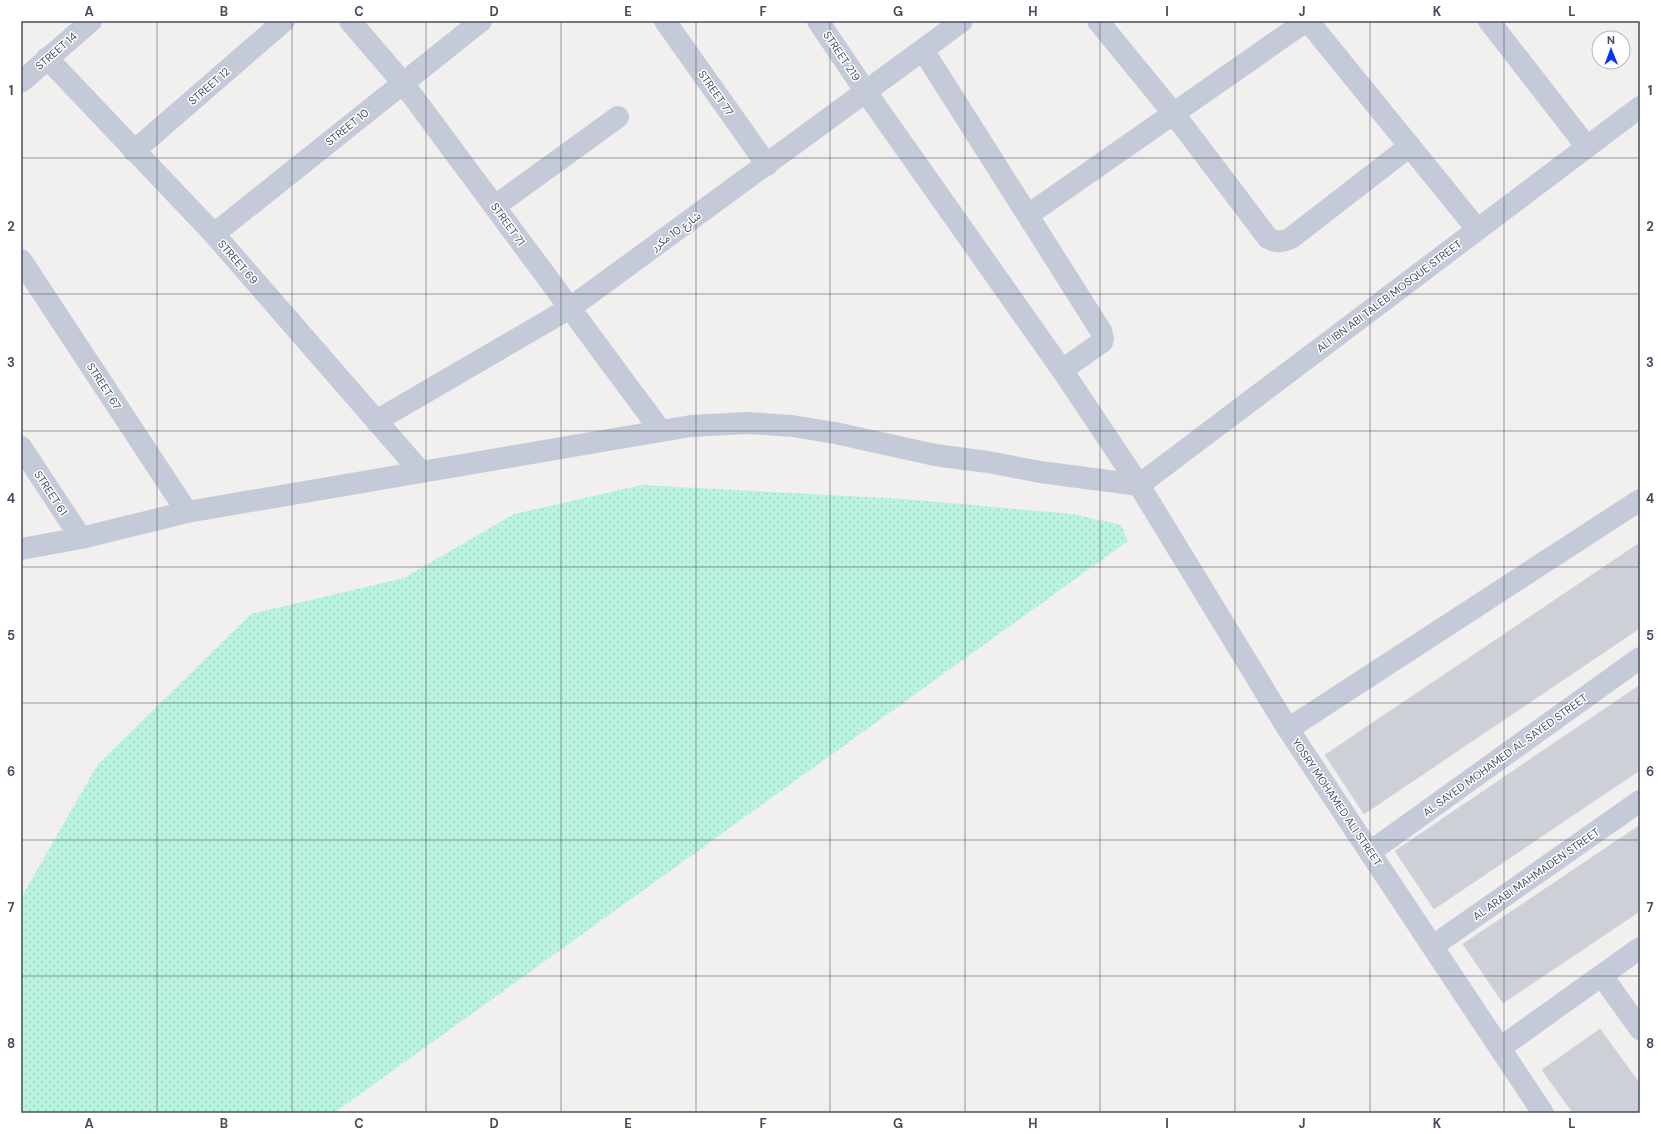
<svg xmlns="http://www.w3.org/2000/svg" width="1661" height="1134" viewBox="0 0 1661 1134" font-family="'DM Sans','Noto Sans Arabic',sans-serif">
	<defs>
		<pattern id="grass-dots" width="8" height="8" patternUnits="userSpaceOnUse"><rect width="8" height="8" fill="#baf3de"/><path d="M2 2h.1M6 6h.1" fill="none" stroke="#a1d2c1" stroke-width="1.8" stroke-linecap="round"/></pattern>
	</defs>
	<rect width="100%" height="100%" fill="#f2f0ef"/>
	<path fill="url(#grass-dots)" d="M642 485 905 499 1073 514 1121 525 1128 541 334 1113H21V898L98 764 251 614 404 578 514 514Z"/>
	<g fill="#ced0d8" stroke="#d3d3dc">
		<path d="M1638 544 1640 547V628L1364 814 1325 755Z"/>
		<path d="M1640 685V770L1434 909 1395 851Z"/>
		<path d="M1640 825V911L1503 1003 1463 944Z"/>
		<path d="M1600 1029 1640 1084V1113H1573L1542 1070Z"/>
	</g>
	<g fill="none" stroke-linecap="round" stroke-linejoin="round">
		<g stroke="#c5cad8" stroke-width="22">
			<path d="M350 21 403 83 661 431"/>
			<path d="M665 21 767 165"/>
			<path d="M818 21 866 92 1062 370 1139 485 1288 729 1543 1113"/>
			<path d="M1098 21 1174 114 1268 238C1277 243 1282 242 1291 238L1410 146"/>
			<path d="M1308 21 1477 229"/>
			<path d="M1489 21 1587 147"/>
			<path d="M923 50 1101 331 1103 339 1102 342 1062 370"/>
			<path d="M47 58 214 234 421 472"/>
			<path d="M21 82 91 21"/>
			<path d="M134 151 284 21"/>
			<path d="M495 206 618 117"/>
			<path d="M1028 215 1306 21"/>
			<path d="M214 234 481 21"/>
			<path d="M21 260 187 512"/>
			<path d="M376 421 570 308 962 21"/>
			<path d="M21 447 81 538"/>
			<path d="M1139 485 1640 107"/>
			<path d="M21 549 81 538 187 512 661 431 691 426 747 423 792 426 835 433 935 455 988 462 1040 472 1139 485"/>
			<path d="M1288 729 1640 500"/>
			<path d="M1370 852 1640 658"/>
			<path d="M1433 946 1640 801"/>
			<path d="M1602 976 1640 1029"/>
			<path d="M1500 1048 1640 948"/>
		</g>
	</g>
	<path fill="none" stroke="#454d5f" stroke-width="1" stroke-opacity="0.55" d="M157 21V1113M292 21V1113M426 21V1113M561 21V1113M696 21V1113M830 21V1113M965 21V1113M1100 21V1113M1235 21V1113M1370 21V1113M1504 21V1113M21 158H1640M21 294H1640M21 431H1640M21 567H1640M21 703H1640M21 840H1640M21 976H1640"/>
	<g text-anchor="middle" stroke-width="3" stroke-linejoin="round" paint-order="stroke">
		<g font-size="11" fill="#454d5f" stroke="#fff">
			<text transform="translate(56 51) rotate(-41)" y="4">STREET 14</text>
			<text transform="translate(842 56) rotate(56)" y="4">STREET 219</text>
			<text transform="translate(209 86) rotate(-41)" y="4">STREET 12</text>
			<text transform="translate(716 93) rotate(55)" y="4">STREET 77</text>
			<text transform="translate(347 127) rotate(-39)" y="4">STREET 10</text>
			<text transform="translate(508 224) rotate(54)" y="4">STREET 71</text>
			<text transform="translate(676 231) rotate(-36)" y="4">شارع 10 مكرر</text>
			<text transform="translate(238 262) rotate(49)" y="4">STREET 69</text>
			<text transform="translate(1389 296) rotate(-37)" y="4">ALI IBN ABI TALEB MOSQUE STREET</text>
			<text transform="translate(104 386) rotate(57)" y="4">STREET 67</text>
			<text transform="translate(51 493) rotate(57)" y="4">STREET 61</text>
			<text transform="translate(1505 755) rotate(-36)" y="4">AL SAYED MOHAMED AL SAYED STREET</text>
			<text transform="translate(1337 802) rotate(56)" y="4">YOSRY MOHAMED ALI STREET</text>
			<text transform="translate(1536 874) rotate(-35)" y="4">AL ARABI MAHMADEN STREET</text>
		</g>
	</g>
	<rect width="1661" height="1134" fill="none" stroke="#ffffff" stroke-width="44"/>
	<g transform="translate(1611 50) rotate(359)"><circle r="19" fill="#ffffff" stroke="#b5b8bf"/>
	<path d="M0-3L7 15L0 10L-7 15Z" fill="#0836f4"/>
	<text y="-6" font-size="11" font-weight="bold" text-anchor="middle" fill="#454d5f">N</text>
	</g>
	<rect x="22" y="22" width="1617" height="1090" fill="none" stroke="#454d5f" stroke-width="1.5"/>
	<g font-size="13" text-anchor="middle" font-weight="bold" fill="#454d5f">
		<text x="89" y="16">A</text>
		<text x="224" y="16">B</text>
		<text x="359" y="16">C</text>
		<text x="494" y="16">D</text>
		<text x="628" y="16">E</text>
		<text x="763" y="16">F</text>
		<text x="898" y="16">G</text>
		<text x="1033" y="16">H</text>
		<text x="1167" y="16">I</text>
		<text x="1302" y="16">J</text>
		<text x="1437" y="16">K</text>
		<text x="1572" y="16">L</text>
		<text x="11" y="95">1</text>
		<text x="1650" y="95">1</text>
		<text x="11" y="231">2</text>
		<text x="1650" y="231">2</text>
		<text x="11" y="367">3</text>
		<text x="1650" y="367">3</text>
		<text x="11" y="503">4</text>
		<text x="1650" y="503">4</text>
		<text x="11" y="640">5</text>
		<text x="1650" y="640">5</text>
		<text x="11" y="776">6</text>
		<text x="1650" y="776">6</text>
		<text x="11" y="912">7</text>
		<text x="1650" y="912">7</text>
		<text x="11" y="1048">8</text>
		<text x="1650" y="1048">8</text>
		<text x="89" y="1128">A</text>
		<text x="224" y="1128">B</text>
		<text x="359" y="1128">C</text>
		<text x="494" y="1128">D</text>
		<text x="628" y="1128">E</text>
		<text x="763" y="1128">F</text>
		<text x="898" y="1128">G</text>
		<text x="1033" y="1128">H</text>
		<text x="1167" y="1128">I</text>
		<text x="1302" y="1128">J</text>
		<text x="1437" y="1128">K</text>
		<text x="1572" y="1128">L</text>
	</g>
</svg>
